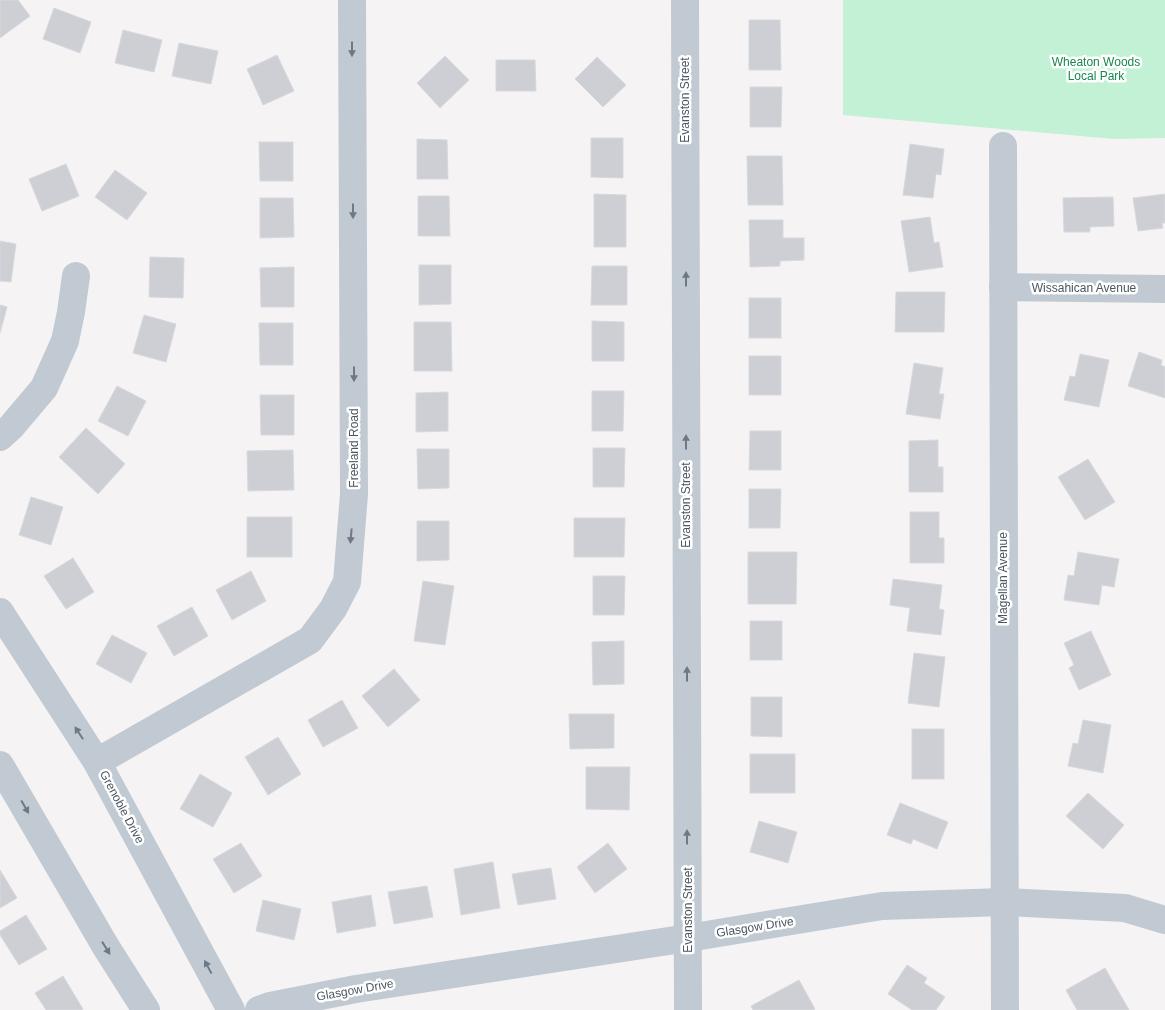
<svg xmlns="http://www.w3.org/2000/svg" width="1165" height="1010" viewBox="0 0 1165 1010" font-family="Arial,sans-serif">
	<rect width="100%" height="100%" fill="#f5f3f3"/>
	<path fill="#c3f1d5" d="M843 0H1165V138L1114 139 843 115Z"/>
	<g fill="#cdcfd5" stroke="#d7d9de">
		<path d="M0 0H18L30 16 0 38Z"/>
		<path d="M54 8 91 22 80 53 43 39Z"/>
		<path d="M749 20H780L781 70H749Z"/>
		<path d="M123 30 162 40 154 72 115 63Z"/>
		<path d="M179 43 218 51 211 84 172 76Z"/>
		<path d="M277 55 294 91 263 105 247 69Z"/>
		<path d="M445 56 469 80 440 108 417 83Z"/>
		<path d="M597 57 626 85 603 107 575 79Z"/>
		<path d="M496 60H535L536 91H496Z"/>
		<path d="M750 87H782L781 127H750Z"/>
		<path d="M591 138H623V178L591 177Z"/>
		<path d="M417 139 447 140 448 179H417Z"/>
		<path d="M259 142H293V181H260Z"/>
		<path d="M910 144 944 149 941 175 936 174 933 198 903 195Z"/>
		<path d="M747 156H782L783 205H748Z"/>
		<path d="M66 164 79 196 42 211 29 179Z"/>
		<path d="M115 170 147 193 127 220 95 197Z"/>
		<path d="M594 194 626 195V247H594Z"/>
		<path d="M1165 194V223H1162L1163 228 1138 231 1133 198Z"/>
		<path d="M418 196H449L450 236H418Z"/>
		<path d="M1113 197 1114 226 1090 227V232H1064L1063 198Z"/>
		<path d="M260 198H293L294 237 260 238Z"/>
		<path d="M930 217 934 243 939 242 943 267 909 272 901 221Z"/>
		<path d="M749 220H783V238H804V260L780 261V266L750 267Z"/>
		<path d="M0 241 16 244 11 282 0 281Z"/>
		<path d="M150 257 184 258 183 298 149 297Z"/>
		<path d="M419 265H451V304L419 305Z"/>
		<path d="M592 266H627V305H591Z"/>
		<path d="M294 267V307H261L260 268Z"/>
		<path d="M896 292H945L944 332H895Z"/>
		<rect x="749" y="298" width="32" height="40"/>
		<path d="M0 305 7 307 0 333Z"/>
		<path d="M144 315 176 324 166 362 133 353Z"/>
		<path d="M592 321 624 322V361H592Z"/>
		<path d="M414 322H451L452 371H414Z"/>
		<path d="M259 323H293V365H260Z"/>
		<path d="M1139 352 1162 360 1161 365 1165 367V398L1128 386Z"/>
		<path d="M1080 354 1109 360 1099 407 1064 400 1070 376 1075 377Z"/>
		<rect x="749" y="356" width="32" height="39"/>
		<path d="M914 363 943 368 939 394H944L940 419 906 414Z"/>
		<path d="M117 386 146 401 128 436 98 421Z"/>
		<path d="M592 391H624L623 431H592Z"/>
		<path d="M448 392V431L416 432V393Z"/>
		<path d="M260 395H294V435H261Z"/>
		<path d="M86 428 125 464 98 494 59 457Z"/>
		<path d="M750 431H781V470H749Z"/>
		<path d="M938 440V467H943V492H909V441Z"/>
		<path d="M593 448H625L624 487H593Z"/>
		<path d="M417 449H449V488L418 489Z"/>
		<path d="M293 450 294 490 248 491 247 451Z"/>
		<path d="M1088 459 1115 502 1085 520 1058 477Z"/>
		<path d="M749 489H781L780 528H749Z"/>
		<path d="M31 497 63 507 51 545 19 535Z"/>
		<path d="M910 512H939V538H944V563H910Z"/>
		<rect x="247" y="517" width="45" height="40"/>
		<path d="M574 518H625L624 557H574Z"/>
		<path d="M417 521H449V560L417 561Z"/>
		<path d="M748 552H797L796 604H748Z"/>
		<path d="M1078 552 1119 559 1114 587 1102 585 1099 605 1064 600 1068 575 1074 576Z"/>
		<path d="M73 558 94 592 66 609 44 576Z"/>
		<path d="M251 571 266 601 232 620 216 590Z"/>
		<path d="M593 576H625L624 615H593Z"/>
		<path d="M893 579 942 585 939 609 944 610 941 635 907 631 910 608 890 605Z"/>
		<path d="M423 581 454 586 445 645 414 641Z"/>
		<path d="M192 607 208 636 174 656 157 626Z"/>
		<rect x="750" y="621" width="32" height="39"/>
		<path d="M1091 631 1111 675 1079 690 1069 668 1074 665 1064 643Z"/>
		<path d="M112 635 147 653 131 683 96 664Z"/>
		<path d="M624 641V684L593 685 592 642Z"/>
		<path d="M914 653 945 657 939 707 908 703Z"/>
		<path d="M394 669 420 700 388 727 362 696Z"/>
		<path d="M751 697H782V737L751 736Z"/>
		<path d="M342 700 358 728 323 747 308 720Z"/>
		<path d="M569 714H614V748L570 749Z"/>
		<path d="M1083 720 1111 725 1103 773 1068 766 1073 743 1078 744Z"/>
		<rect x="912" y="729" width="32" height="50"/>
		<path d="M278 737 301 774 268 795 245 757Z"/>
		<rect x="750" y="754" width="45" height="39"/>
		<path d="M586 767H630L629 810 586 809Z"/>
		<path d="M200 774 232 793 213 827 180 809Z"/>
		<path d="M1088 793 1124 825 1103 849 1066 816Z"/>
		<path d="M900 803 948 822 937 849 913 839 911 844 887 835Z"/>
		<path d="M759 821 797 832 788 863 750 852Z"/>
		<path d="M241 843 262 876 234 893 213 859Z"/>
		<path d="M608 843 627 869 595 893 577 867Z"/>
		<path d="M493 862 500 908 461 915 454 869Z"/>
		<path d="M551 868 556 899 518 905 512 874Z"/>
		<path d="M0 870 17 898 0 908Z"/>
		<path d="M427 886 433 917 394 924 388 892Z"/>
		<path d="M371 895 376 926 337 933 332 902Z"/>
		<path d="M263 900 301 909 294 940 256 931Z"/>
		<path d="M26 915 47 949 19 965 0 935V931Z"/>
		<path d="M907 965 927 978 924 983 945 997 936 1010H912L888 994Z"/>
		<path d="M1105 968 1129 1010H1077L1066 990Z"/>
		<path d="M63 976 83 1009 81 1010H46L35 993Z"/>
		<path d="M799 980 815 1009 813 1010H753L751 1006Z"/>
	</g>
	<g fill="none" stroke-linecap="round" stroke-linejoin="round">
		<g stroke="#c1cad2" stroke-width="28">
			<path d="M685 0 688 1010"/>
			<path d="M1003 146 1005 1010"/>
			<path d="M1003 287 1165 289"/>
			<path d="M0 437 11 427 44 388 65 341 71 312 76 276"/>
			<path d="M0 612 97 762 231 1010"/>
			<path d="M97 762 310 640 333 609 347 582 354 494 352 0"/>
			<path d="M0 765 106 947 146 1010"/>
			<path d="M259 1010 270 1006 356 989 688 938 882 906 1004 902 1125 908 1165 920"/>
		</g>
	</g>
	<defs><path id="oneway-solid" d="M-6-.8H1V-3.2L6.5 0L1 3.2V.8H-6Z" transform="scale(1.25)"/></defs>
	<g fill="#6e7983">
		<use href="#oneway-solid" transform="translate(352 49) rotate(90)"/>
		<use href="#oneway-solid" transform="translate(353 211) rotate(90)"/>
		<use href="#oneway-solid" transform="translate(686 279) rotate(-90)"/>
		<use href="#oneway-solid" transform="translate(354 374) rotate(90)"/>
		<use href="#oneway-solid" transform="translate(686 442) rotate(-90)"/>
		<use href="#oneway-solid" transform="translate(351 536) rotate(95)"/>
		<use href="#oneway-solid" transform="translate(687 674) rotate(-90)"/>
		<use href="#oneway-solid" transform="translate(79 733) rotate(-123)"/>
		<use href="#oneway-solid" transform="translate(25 807) rotate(60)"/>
		<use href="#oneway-solid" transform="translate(687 837) rotate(-90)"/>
		<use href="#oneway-solid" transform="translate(106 948) rotate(58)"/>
		<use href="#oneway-solid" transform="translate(208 967) rotate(-118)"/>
	</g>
	<g text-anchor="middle" stroke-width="5" stroke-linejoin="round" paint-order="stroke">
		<g font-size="12" fill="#17864f" stroke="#fff">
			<text x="1096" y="66">Wheaton Woods<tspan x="1096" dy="14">Local Park</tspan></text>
		</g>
		<g font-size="12" fill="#4a5661" stroke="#fff">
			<text transform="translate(685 100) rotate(-90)" y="4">Evanston Street</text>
			<text x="1084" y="292">Wissahican Avenue</text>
			<text transform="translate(354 448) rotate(-90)" y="4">Freeland Road</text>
			<text transform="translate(686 505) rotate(-90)" y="4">Evanston Street</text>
			<text transform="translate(1003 578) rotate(-90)" y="4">Magellan Avenue</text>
			<text transform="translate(122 807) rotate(62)" y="4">Grenoble Drive</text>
			<text transform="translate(688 910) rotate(-90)" y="4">Evanston Street</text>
			<text transform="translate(755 927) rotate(-9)" y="4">Glasgow Drive</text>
			<text transform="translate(355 990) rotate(-10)" y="4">Glasgow Drive</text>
		</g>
	</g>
</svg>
